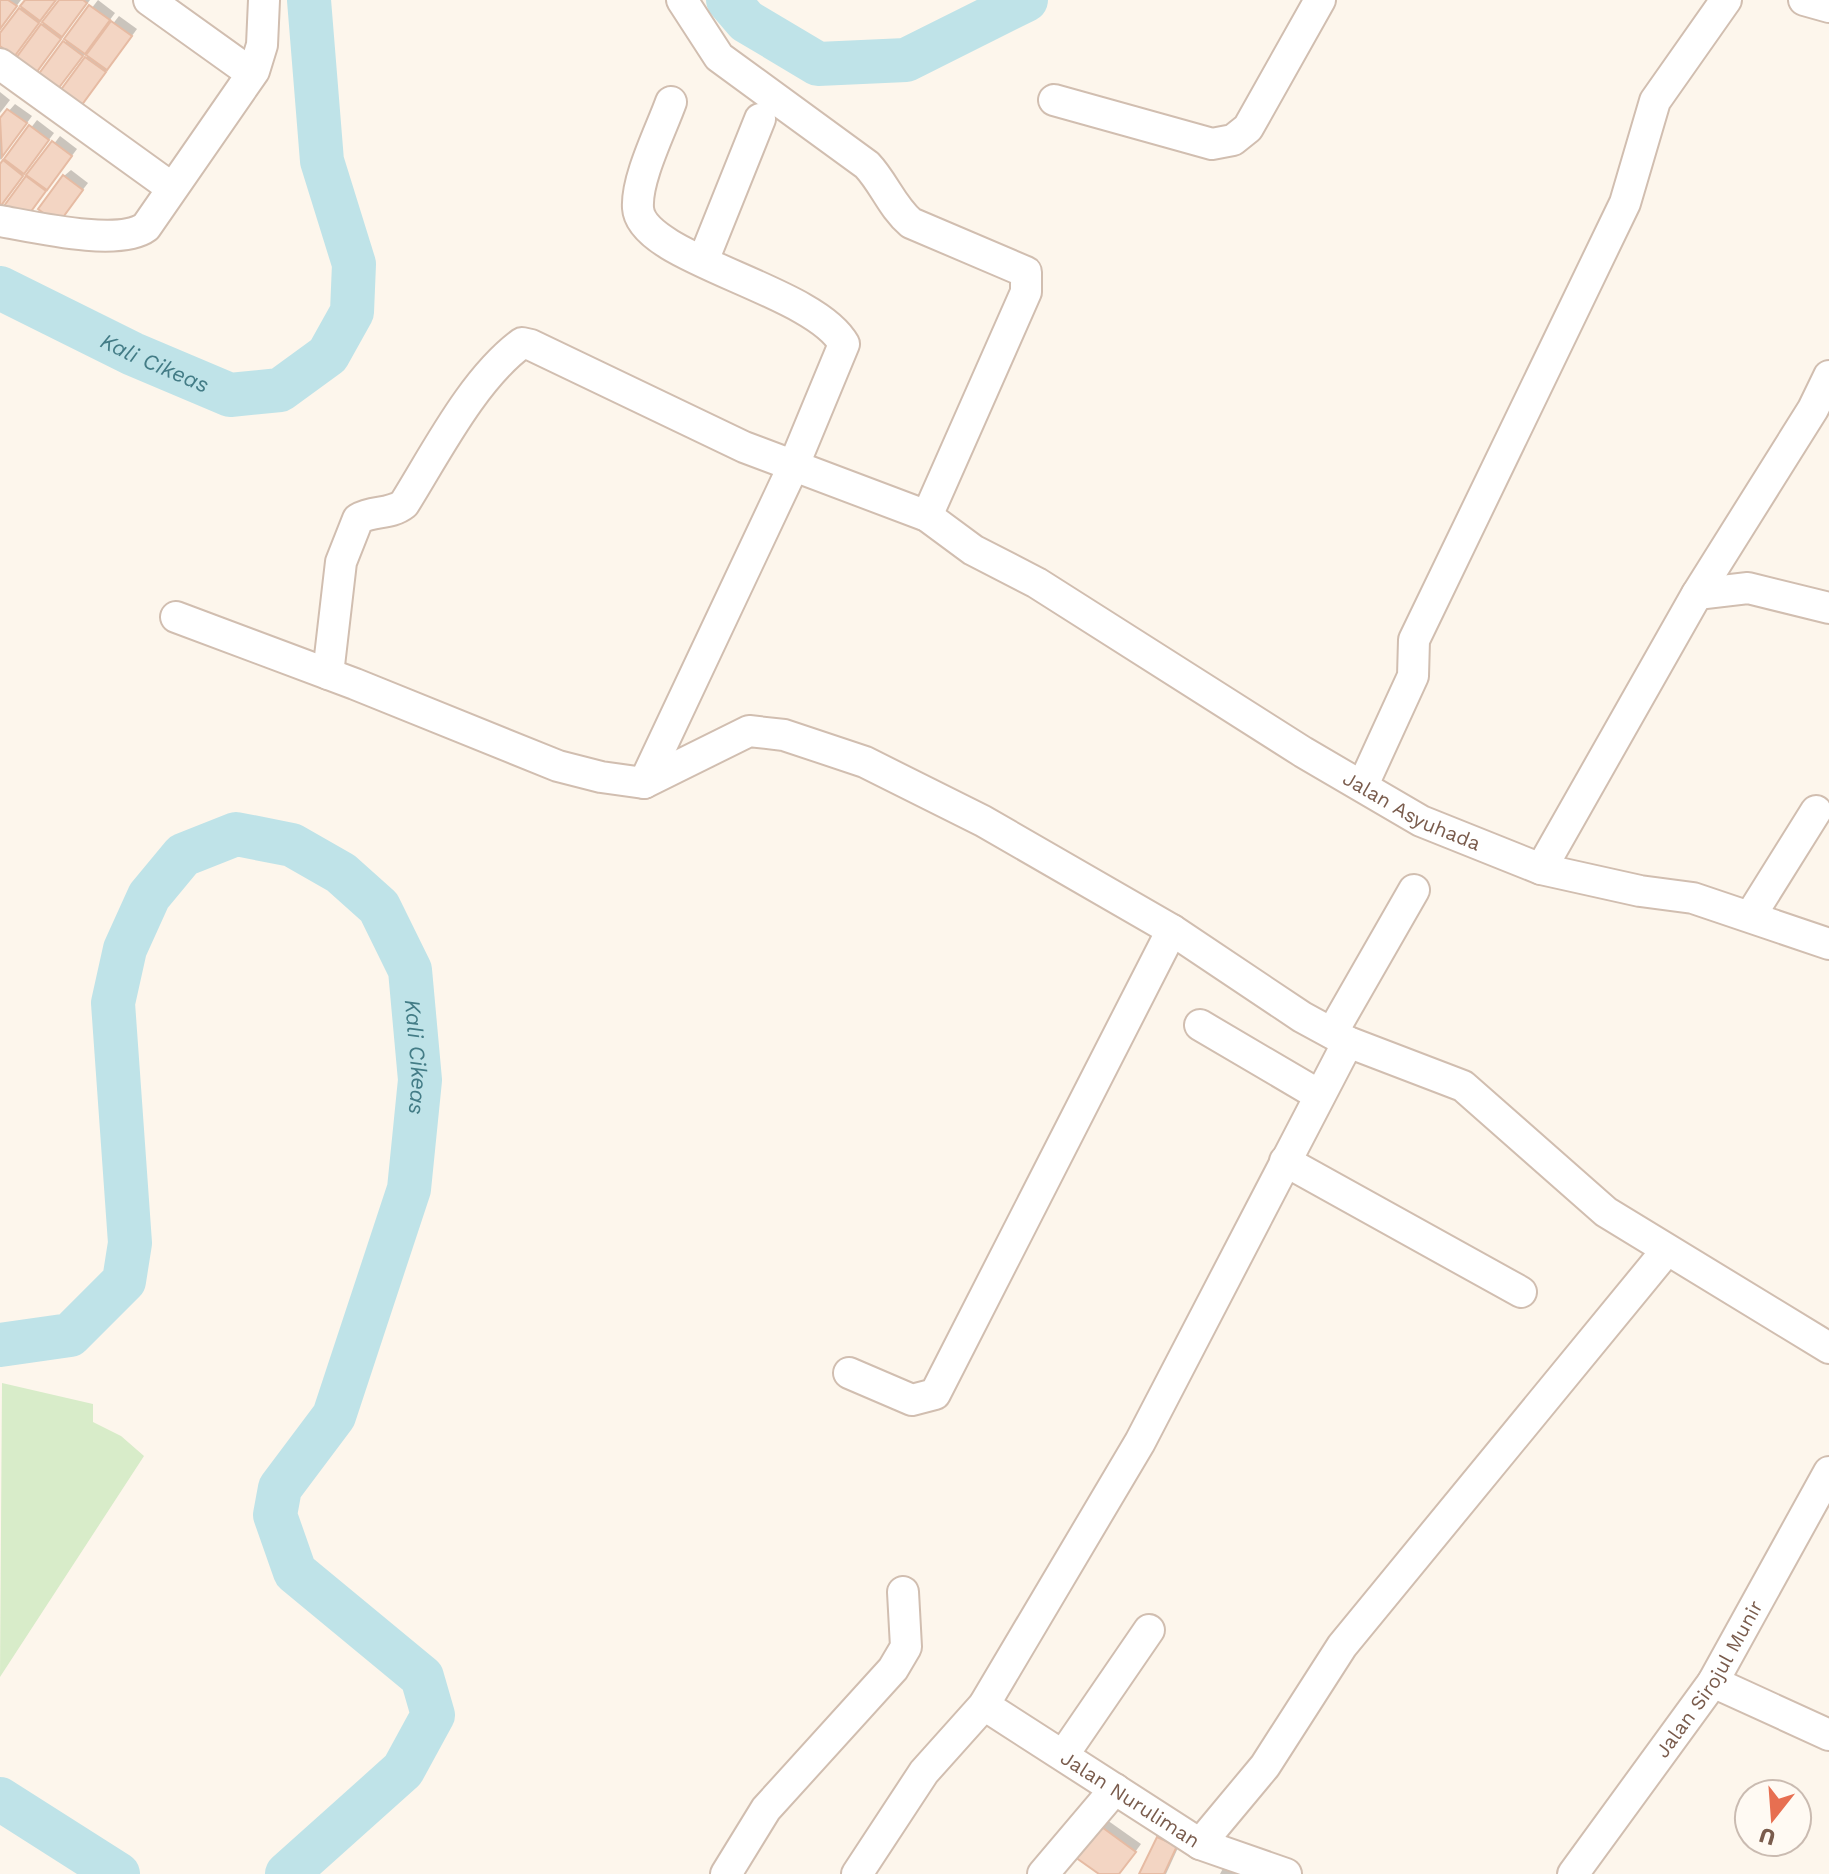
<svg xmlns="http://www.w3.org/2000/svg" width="1829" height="1874" viewBox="0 0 1829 1874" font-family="'Work Sans',sans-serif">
	<rect width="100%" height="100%" fill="#fdf6ec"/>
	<path fill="#d8ecc9" d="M2 1383 93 1404V1422L121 1436 144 1456 0 1677Z"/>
	<g fill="#0003">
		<path d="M0 0H21L0 28Z"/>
		<path d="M27 0H56L21 48 0 44V37Z"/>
		<path d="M61 0H90L42 64V25Z"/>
		<path d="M98 0 115 13 65 80 41 74Z"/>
		<path d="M119 16 137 29 87 97 86 58Z"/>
		<path d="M0 92 10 100 0 113Z"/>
		<path d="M15 104 32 116 0 160V121Z"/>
		<path d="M37 120 54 133 0 205V168Z"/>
		<path d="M60 136 77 149 27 216 4 209Z"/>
		<path d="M71 170 88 183 64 214V176Z"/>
		<path d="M1107 1820 1141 1844 1119 1874H1102L1100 1826Z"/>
		<path d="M1165 1832 1182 1839 1166 1874H1141Z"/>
		<path d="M1228 1859 1243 1874H1220Z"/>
	</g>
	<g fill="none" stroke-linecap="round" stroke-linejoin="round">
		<g stroke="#bfe3e8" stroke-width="44">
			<path d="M728 0 746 21 818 64 906 60 1026 0"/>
			<path id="s1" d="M0 288 133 354 230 395 280 390 328 355 352 312 354 264 322 161 309 0"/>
			<path id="s2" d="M0 1345 70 1335 124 1281 130 1243 113 1003 125 949 149 896 183 855 236 834 292 845 341 873 379 907 410 970 420 1080 409 1189 334 1416 280 1488 275 1515 295 1572 422 1677 433 1715 403 1770 287 1874"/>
			<path d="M0 1799 118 1874"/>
		</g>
	</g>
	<g fill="#f3d5c3" stroke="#e6bba3" stroke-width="2">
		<path d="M0 0H8L17 6 0 29Z"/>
		<path d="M25 0H56L40 21 20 6Z"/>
		<path d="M59 0H83L87 3 62 37 42 22Z"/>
		<path d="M89 5 110 20 85 54 64 39Z"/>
		<path d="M19 8 39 23 14 57 0 46V33Z"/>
		<path d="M111 21 132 36 107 70 86 55Z"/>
		<path d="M41 24 61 39 36 73 16 58Z"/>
		<path d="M63 41 83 56 58 89 38 75Z"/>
		<path d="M85 57 106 72 81 106 60 91Z"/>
		<path d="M7 109 27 123 2 157 0 118Z"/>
		<path d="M29 125 49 140 24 174 4 159Z"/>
		<path d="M52 141 72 156 47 190 26 175Z"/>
		<path d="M3 160 23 176 0 207V164Z"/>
		<path d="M63 175 83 190 58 224 38 209Z"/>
		<path d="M26 176 46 191 21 225 1 210Z"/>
		<path d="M1099 1825 1136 1852 1119 1874H1099L1075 1857Z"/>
		<path d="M1157 1837 1177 1846 1164 1874H1139Z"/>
	</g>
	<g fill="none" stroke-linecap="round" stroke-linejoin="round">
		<defs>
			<g id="minor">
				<path d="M149 0 251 73"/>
				<path d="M682 0 719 57 867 165C884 183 892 207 911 223L1026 272V292L927 516"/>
				<path d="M1804 0 1829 7"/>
				<path d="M0 64 172 188"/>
				<path d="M1054 100 1212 144 1233 140 1248 128 1320 0"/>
				<path d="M0 221C34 227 119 247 146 227L254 71 262 45 264 0"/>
				<path d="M703 261 760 119"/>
				<path d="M1697 594 1748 588 1829 608"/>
				<path d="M176 617 355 684 558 766 601 777 644 783 749 731 784 735 865 762 983 821 1172 930 1302 1017 1348 1042 1463 1086 1606 1212 1829 1348"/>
				<path id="s3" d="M328 674 341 562 358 519C373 510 390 515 404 504 436 453 473 379 522 343L531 345 744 447 927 516 973 550 1037 583 1303 752 1421 821 1541 869 1640 891 1693 898 1829 944"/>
				<path d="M644 783 793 467 844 344C814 289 641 259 638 208 636 179 661 130 671 102"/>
				<path d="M1363 785 1413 676 1414 640 1625 203 1655 101 1726 0"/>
				<path d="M1541 869 1697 594 1813 409 1829 376"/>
				<path d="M1751 915 1816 811"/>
				<path d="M1200 1025 1319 1095"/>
				<path d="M1332 1033 1414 890"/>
				<path d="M1285 1161 1521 1292"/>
				<path d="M849 1373 912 1400 935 1394 1172 930"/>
				<path d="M1713 1682 1829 1735"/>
				<path id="s4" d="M984 1705 1200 1844 1286 1874"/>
				<path d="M1064 1754 1149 1630"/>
				<path d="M1200 1844 1265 1766 1342 1646 1667 1250"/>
				<path d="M726 1874 766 1809 893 1669 906 1647 903 1592"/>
				<path d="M857 1874 924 1772 984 1705 1140 1442 1348 1042"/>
				<path d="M1043 1874 1115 1789"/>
				<path id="s5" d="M1573 1874 1713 1682 1829 1472"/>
			</g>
		</defs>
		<use href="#minor" stroke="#d1beb0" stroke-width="34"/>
		<use href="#minor" stroke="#fff" stroke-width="30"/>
	</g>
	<g text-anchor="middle" stroke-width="8" stroke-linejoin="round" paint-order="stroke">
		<g font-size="20" fill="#7a5c4d" stroke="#fffaf3">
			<text dy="7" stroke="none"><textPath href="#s3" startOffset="1418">Jalan Asyuhada</textPath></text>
			<text dy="7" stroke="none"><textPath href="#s5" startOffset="238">Jalan Sirojul Munir</textPath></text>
			<text dy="7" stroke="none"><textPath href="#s4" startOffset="174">Jalan Nuruliman</textPath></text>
		</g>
		<g font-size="22" font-style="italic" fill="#437c86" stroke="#fffaf3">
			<text dy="8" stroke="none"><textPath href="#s1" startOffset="172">Kali Cikeas</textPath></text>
			<text dy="8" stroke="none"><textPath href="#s2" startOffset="972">Kali Cikeas</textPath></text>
		</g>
	</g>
	<g transform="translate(1773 1818) rotate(197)"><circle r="38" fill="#fffaf3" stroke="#cabbb1" stroke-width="2"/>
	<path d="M0-6L14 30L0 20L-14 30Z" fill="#e76f51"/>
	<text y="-12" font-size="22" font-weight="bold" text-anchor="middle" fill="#7a5c4d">U</text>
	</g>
</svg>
